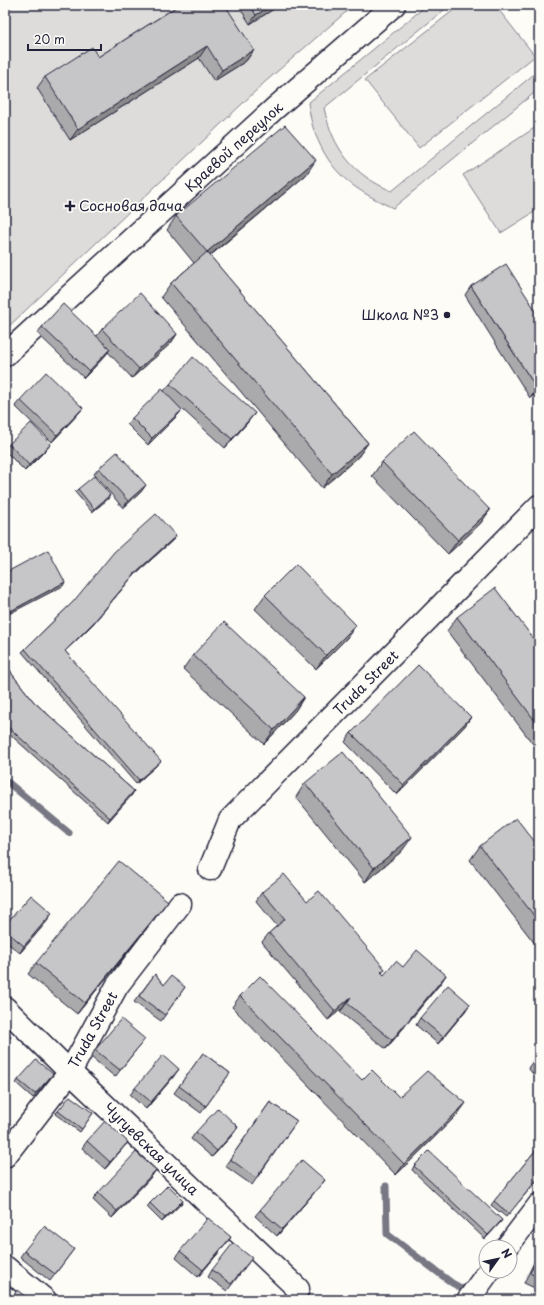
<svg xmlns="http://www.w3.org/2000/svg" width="544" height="1305" viewBox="0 0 544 1305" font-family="'Playpen Sans',sans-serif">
	<rect width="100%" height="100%" fill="#fdfcf7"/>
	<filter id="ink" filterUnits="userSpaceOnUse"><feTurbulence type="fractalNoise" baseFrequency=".025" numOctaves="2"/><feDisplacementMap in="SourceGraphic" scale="8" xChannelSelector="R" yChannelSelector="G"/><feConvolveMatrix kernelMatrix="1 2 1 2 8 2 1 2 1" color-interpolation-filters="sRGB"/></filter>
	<g filter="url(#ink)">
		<g fill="#dddcdb" stroke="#807f8b">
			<path d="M5 5H354L265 82 5 330Z"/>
			<path d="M427 5H450L324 108C333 149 353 175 392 191L539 70V89L393 208C355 190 331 175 315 133 311 124 310 113 308 103Z"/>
			<path d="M460 5H495L535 56 419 148 365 80Z"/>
			<path d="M539 125V209L501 233 463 175Z"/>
		</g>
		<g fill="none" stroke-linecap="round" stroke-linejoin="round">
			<g stroke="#787885" stroke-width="7">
				<path d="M5 780 69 833"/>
				<path d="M386 1186 387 1234 452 1283 483 1300"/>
			</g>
			<defs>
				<g id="minor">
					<path d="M5 355 274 109 394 5"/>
					<path d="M210 869 230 820 539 506"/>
					<path d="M5 1008 70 1072 298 1289"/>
					<path d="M5 1156 70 1072 117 986 180 904"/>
					<path d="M507 1247 539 1205"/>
					<path d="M5 1267 45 1300"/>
					<path d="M468 1300 489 1271"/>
				</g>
			</defs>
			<use href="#minor" stroke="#22223b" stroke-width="25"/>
			<use href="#minor" stroke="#fdfcf7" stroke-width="22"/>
		</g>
		<g fill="#aaaaac" stroke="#22223b">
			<path d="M179 5 254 50 246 61 214 81 199 58 70 140 37 88 45 77 98 57Z"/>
			<path d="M238 5H280L250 24Z"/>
			<path d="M306 175 210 256 368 443 358 457 322 488 161 297 171 283 194 263 167 230 176 216Z"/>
			<path d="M471 286 539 392 530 398 465 295Z"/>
			<path d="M42 327 97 336 102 329 177 334 171 343 132 378 108 352 105 356 84 378 37 333Z"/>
			<path d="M170 384 248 422 225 448 182 409 177 416 148 445 127 424 132 418 164 391Z"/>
			<path d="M20 400 83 408 78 414 52 442 15 406Z"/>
			<path d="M9 444 46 450 25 471 5 451Z"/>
			<path d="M382 462 490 510 480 524 448 554 372 476Z"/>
			<path d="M99 468 141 492 123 508 94 474Z"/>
			<path d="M78 489 108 499 92 512 75 492Z"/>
			<path d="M176 536 173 540 133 576 92 625 65 651 158 764 136 784 22 652 25 649 73 602Z"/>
			<path d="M265 595 356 625 346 639 316 669 255 609Z"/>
			<path d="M457 617 539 646V752L447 631Z"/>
			<path d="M193 655 304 697 295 711 264 744 183 669Z"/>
			<path d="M5 659 12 674 34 702 134 791 108 822 5 730Z"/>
			<path d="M471 717 464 727 397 795 345 742 351 733Z"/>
			<path d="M305 783 402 851 365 882 296 797Z"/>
			<path d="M480 846 539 847V949L470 860Z"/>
			<path d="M262 892 307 901 385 969 382 973 384 975 403 967 446 975 440 984 386 1049 340 1012 344 1007 328 1020 262 942 269 933 277 926 256 901Z"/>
			<path d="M160 912 77 1014 28 974 36 963Z"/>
			<path d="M48 920 20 953 5 941V925Z"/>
			<path d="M155 974 164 985 185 987 161 1021 134 1002Z"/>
			<path d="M240 996 362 1080 399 1097 458 1114 396 1175 232 1007Z"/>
			<path d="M466 1010 438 1044 416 1025 420 1018Z"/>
			<path d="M140 1045 115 1077 91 1057 95 1050Z"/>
			<path d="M203 1053 230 1073 201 1113 174 1093Z"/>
			<path d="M539 1053V1081L528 1068Z"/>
			<path d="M174 1076 146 1109 130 1095 135 1088Z"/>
			<path d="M50 1078 33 1098 16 1083 18 1080Z"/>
			<path d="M270 1102 297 1121 252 1185 225 1166Z"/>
			<path d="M58 1111 93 1113 80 1132 55 1114Z"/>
			<path d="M196 1132 234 1133 212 1157 191 1139Z"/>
			<path d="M87 1141 128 1142 123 1148 105 1169 82 1148Z"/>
			<path d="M539 1146V1178L506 1217 491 1205Z"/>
			<path d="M414 1166 502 1220 485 1239 412 1170Z"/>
			<path d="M156 1170 151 1177 112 1218 93 1200 98 1193Z"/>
			<path d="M320 1186 277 1236 255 1216 260 1210Z"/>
			<path d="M183 1200 181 1204 162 1222 147 1207 150 1203Z"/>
			<path d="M226 1244 198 1277 176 1258 180 1251Z"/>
			<path d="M74 1249 50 1281 20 1257 24 1251Z"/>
			<path d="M539 1252V1290L524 1283Z"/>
			<path d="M252 1258 227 1291 208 1277 212 1270Z"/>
		</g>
		<g fill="#8b8b8c" stroke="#22223b">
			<path d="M272 5H280L250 24 256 15Z"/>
			<path d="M207 46 199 58 70 140 78 129Z"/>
			<path d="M254 50 246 61 214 81 222 70Z"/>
			<path d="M316 160 306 175 197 266 207 252Z"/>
			<path d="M177 334 171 343 132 378 139 369Z"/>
			<path d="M110 349 105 356 84 378 89 371Z"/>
			<path d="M539 387V392L530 398 537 389Z"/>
			<path d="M83 408 78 414 52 442 57 435Z"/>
			<path d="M182 410 177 416 148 445 152 438Z"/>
			<path d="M255 413 248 422 225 448 232 439Z"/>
			<path d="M368 443 358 457 322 488 332 474Z"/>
			<path d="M51 444 46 450 25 471 29 465Z"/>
			<path d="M146 485 141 492 123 508 128 501Z"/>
			<path d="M110 495 108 499 92 512 94 509Z"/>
			<path d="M490 510 480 524 448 554 458 540Z"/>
			<path d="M176 536 173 540 133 576 92 625 62 654 136 572Z"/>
			<path d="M65 582 63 586 5 616V614Z"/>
			<path d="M356 625 346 639 316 669 326 655Z"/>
			<path d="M304 697 295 711 264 744 274 730Z"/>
			<path d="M471 717 464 727 397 795 404 785Z"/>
			<path d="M161 761 158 764 136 784 139 780Z"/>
			<path d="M134 791 132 795 108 822 110 818Z"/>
			<path d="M412 837 402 851 365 882 374 868Z"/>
			<path d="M168 901 160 912 77 1014 85 1003Z"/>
			<path d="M52 913 48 920 20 953 24 946Z"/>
			<path d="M446 975 440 984 386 1049 392 1040Z"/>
			<path d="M351 997 344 1007 328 1020 335 1011Z"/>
			<path d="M470 1004 466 1010 438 1044 443 1037Z"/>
			<path d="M179 1069 174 1076 146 1109 151 1102Z"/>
			<path d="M466 1103 458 1114 396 1175 404 1164Z"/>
			<path d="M238 1127 234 1133 212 1157 217 1151Z"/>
			<path d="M128 1142 123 1148 105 1169 110 1162Z"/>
			<path d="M156 1170 151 1177 112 1218 117 1211Z"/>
			<path d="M325 1180 320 1186 277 1236 282 1229Z"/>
			<path d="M183 1200 181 1204 162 1222 165 1218Z"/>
			<path d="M502 1220 500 1223 485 1239 488 1235Z"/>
			<path d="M231 1237 226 1244 198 1277 203 1270Z"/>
		</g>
		<g fill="#c6c6c8" stroke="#22223b">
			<path d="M179 5H225L254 50 222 70 207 46 78 129 45 77 92 47 98 57Z"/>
			<path d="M250 5H272L256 15Z"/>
			<path d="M285 125 316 160 207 252 176 216Z"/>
			<path d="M207 252 368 443 332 474 171 283Z"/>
			<path d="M506 264 539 316V387L537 389 471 286Z"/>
			<path d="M140 293 177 334 139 369 102 329Z"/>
			<path d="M63 304 110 349 89 371 42 327Z"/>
			<path d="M193 357 255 413 232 439 170 384Z"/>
			<path d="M46 372 83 408 57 435 20 400Z"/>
			<path d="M162 389 182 410 152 438 132 418Z"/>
			<path d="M31 423 51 444 29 465 9 444Z"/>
			<path d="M414 431 490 510 458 540 382 462Z"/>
			<path d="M117 452 146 485 128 501 99 468Z"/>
			<path d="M94 476 110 495 94 509 78 489Z"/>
			<path d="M156 514 176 536 136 572 94 622 65 651 161 761 139 780 25 649 73 602 114 552Z"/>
			<path d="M48 550 65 582 5 614V573Z"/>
			<path d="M296 564 356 625 326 655 265 595Z"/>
			<path d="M495 588 539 646V726L457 617Z"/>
			<path d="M224 622 304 697 274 730 193 655Z"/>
			<path d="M5 659 12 674 34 702 134 791 110 818 8 727 5 724Z"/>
			<path d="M418 665 471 717 404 785 351 733Z"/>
			<path d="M343 752 412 837 374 868 305 783Z"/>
			<path d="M516 818 539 847V922L480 846Z"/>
			<path d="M119 861 168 901 85 1003 36 963Z"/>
			<path d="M284 874 307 901 319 891 385 969 381 972 384 975 396 961 403 967 417 950 446 975 392 1040 347 1003 351 997 335 1011 269 933 285 919 262 892Z"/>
			<path d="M31 895 52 913 24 946 5 930V925Z"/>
			<path d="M155 974 164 985 171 976 185 987 165 1015 139 996Z"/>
			<path d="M260 976 362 1080 372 1070 399 1097 427 1071 466 1103 404 1164 240 996Z"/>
			<path d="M448 985 470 1004 443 1037 420 1018Z"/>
			<path d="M121 1019 145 1039 120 1070 95 1050Z"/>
			<path d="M5 1031 11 1037 5 1042Z"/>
			<path d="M203 1053 230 1073 206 1106 179 1086Z"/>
			<path d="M163 1055 179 1069 151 1102 135 1088Z"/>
			<path d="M36 1060 53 1074 35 1094 18 1080Z"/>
			<path d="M70 1096 93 1113 82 1129 58 1111Z"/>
			<path d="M270 1102 297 1121 256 1178 230 1159Z"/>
			<path d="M218 1108 238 1127 217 1151 196 1132Z"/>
			<path d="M105 1121 128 1142 110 1162 87 1141Z"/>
			<path d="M539 1146V1177L509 1214 494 1201Z"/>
			<path d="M429 1151 502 1220 488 1235 414 1166Z"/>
			<path d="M136 1152 156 1170 117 1211 98 1193Z"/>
			<path d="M302 1160 325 1180 282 1229 260 1210Z"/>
			<path d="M168 1185 183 1200 165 1218 150 1203Z"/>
			<path d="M5 1205 10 1208 5 1214Z"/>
			<path d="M208 1218 231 1237 203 1270 180 1251Z"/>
			<path d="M44 1226 74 1249 55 1274 24 1251Z"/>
			<path d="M233 1243 252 1258 231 1284 212 1270Z"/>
			<path d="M539 1256V1278L530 1273Z"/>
			<path d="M17 1290 30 1300H11Z"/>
			<path d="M113 1296 117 1300H110Z"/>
			<path d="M241 1297 246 1300H239Z"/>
		</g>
	</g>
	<g fill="#22223b" stroke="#fdfcf7" stroke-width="1.5">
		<path d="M68 200h4v4h4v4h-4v4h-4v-4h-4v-4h4z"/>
		<circle cx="447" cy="315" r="4"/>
	</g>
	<g text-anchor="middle" stroke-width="3.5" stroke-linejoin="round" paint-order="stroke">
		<g font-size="14" fill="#22223b" stroke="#fdfcf7">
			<text transform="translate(234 147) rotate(-42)" y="5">Краевой переулок</text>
			<text transform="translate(366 683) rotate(-45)" y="5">Truda Street</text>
			<text transform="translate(93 1030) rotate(-61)" y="5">Truda Street</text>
			<text transform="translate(151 1149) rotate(44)" y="5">Чугуевская улица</text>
		</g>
		<g font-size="14" fill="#22223b" stroke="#fdfcf7" text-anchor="start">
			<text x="79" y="211">Сосновая дача</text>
			<text x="439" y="320" text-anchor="end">Школа №3</text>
		</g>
	</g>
	<rect width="544" height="1305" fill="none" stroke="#fdfcf7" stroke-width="20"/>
	<rect x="10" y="10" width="524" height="1285" fill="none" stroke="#22223b" stroke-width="1.5" filter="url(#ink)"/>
	<g transform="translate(498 1259) rotate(57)"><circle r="19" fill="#fdfcf7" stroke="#a5a5ac"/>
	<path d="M0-3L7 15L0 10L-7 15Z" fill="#22223b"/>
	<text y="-6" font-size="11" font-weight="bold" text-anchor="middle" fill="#22223b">N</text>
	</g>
	<path d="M28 44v6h73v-6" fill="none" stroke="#22223b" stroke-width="2"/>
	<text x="34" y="44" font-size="12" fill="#22223b" stroke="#fdfcf7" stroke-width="3" paint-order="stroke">20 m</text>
</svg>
